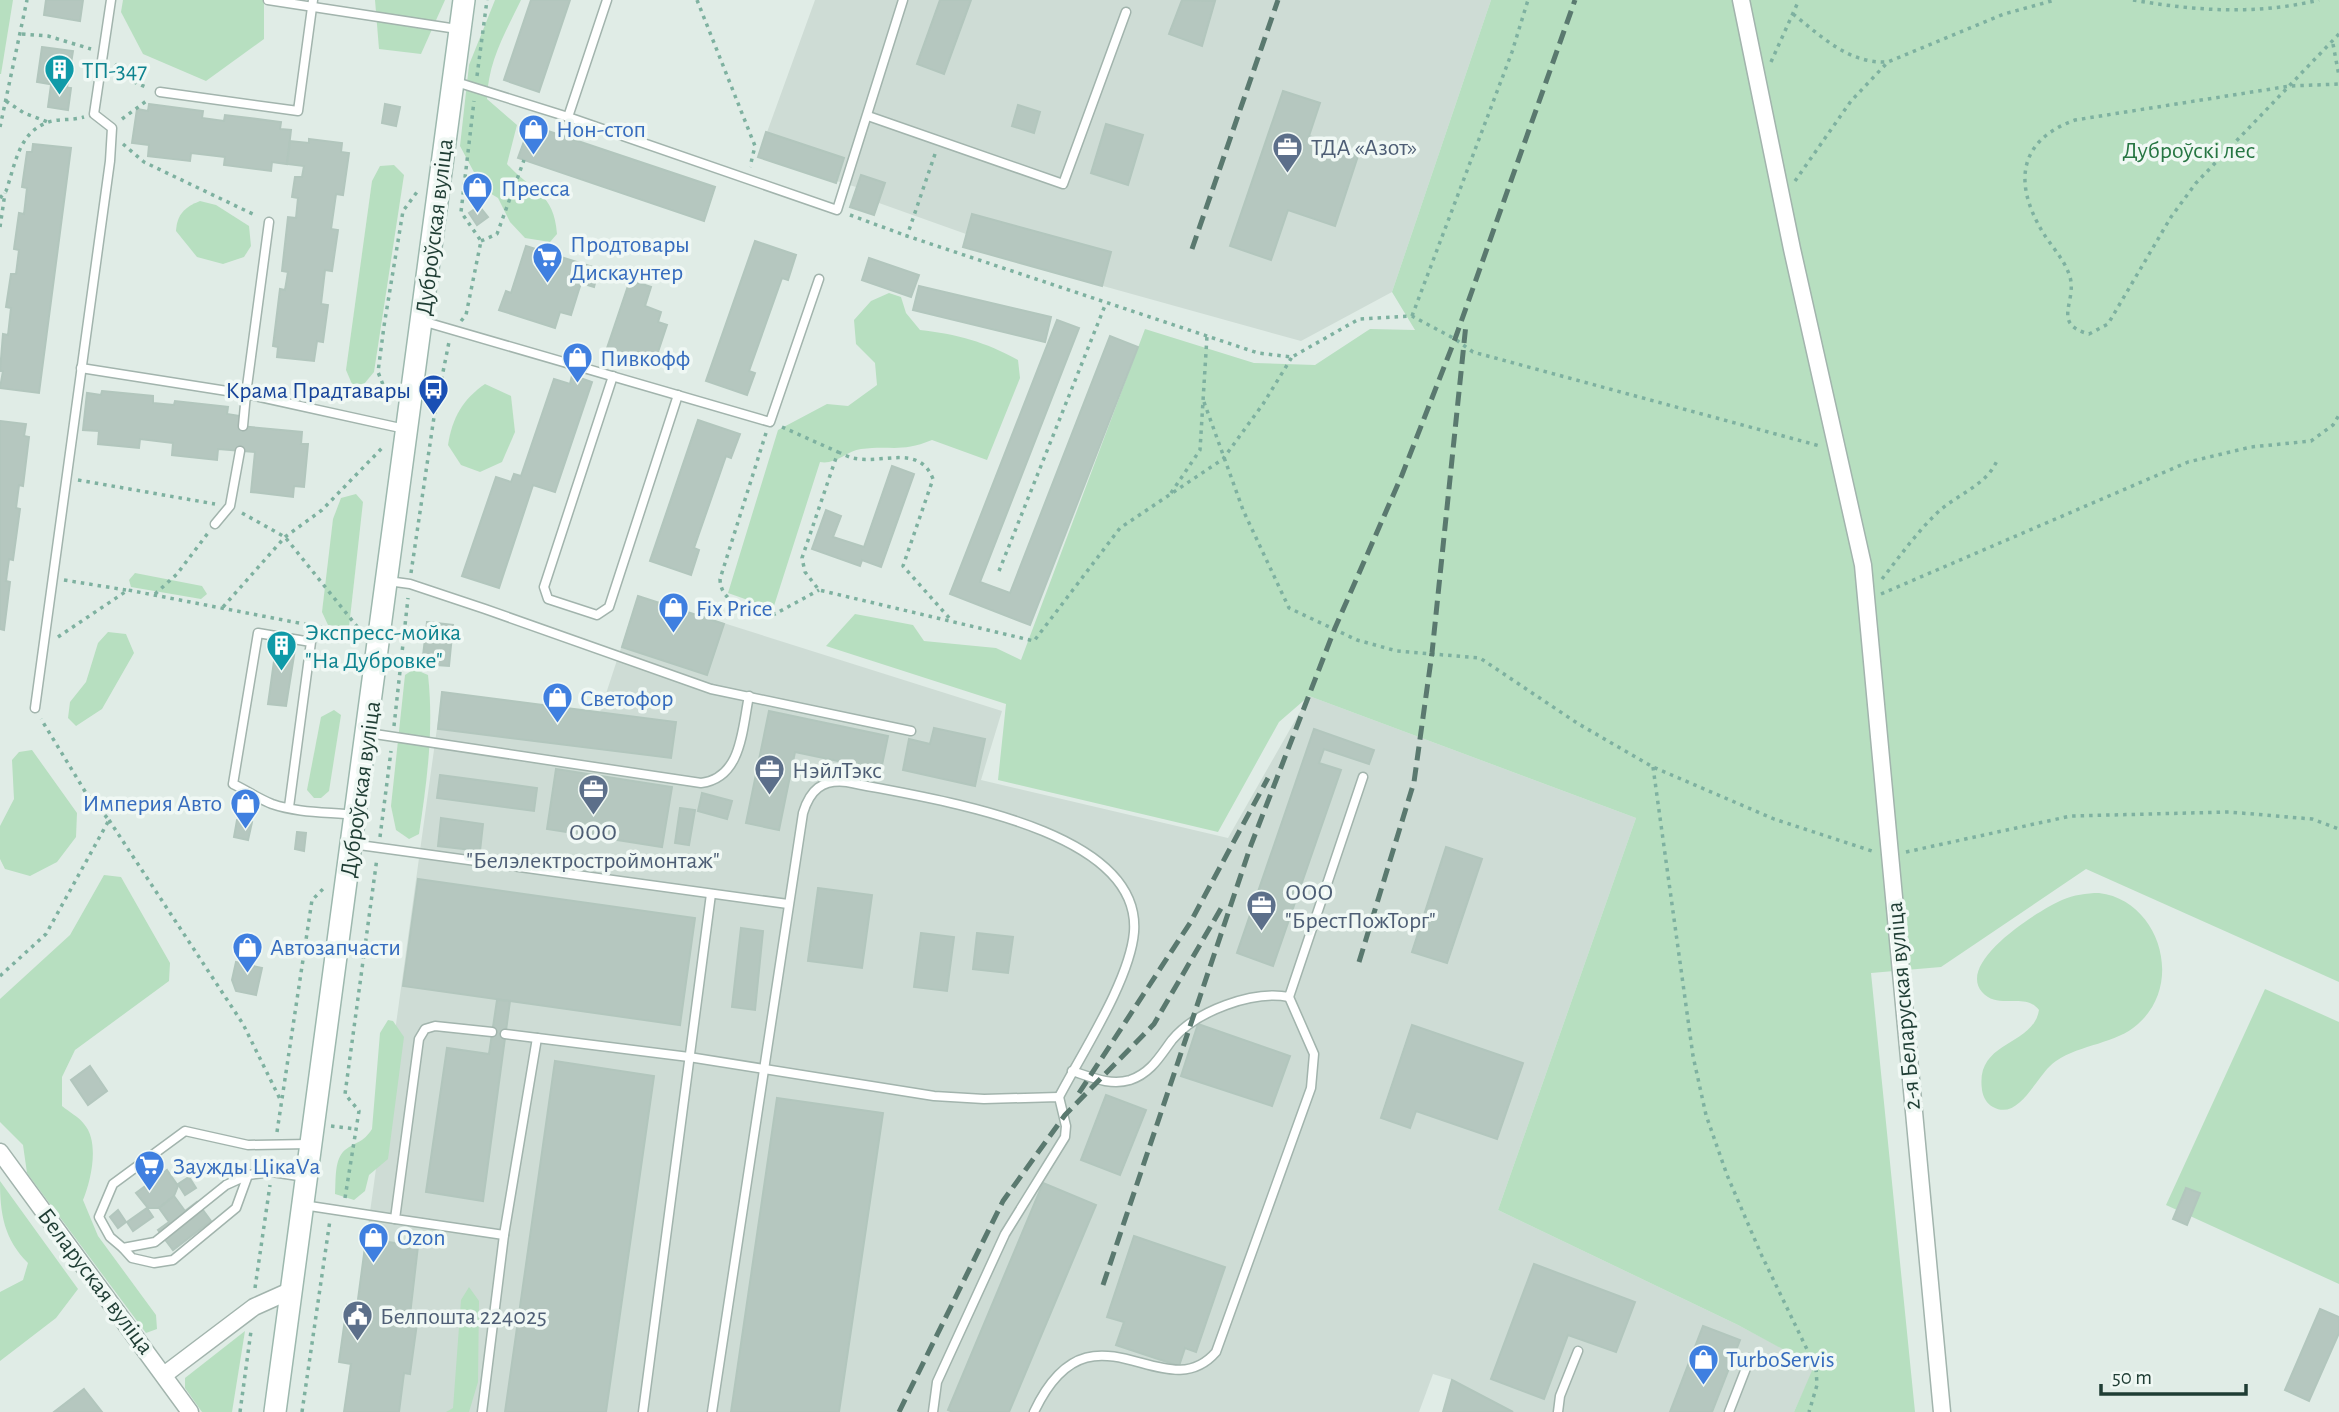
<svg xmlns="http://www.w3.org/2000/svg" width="2339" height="1412" viewBox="0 0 2339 1412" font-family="'Alegreya Sans',sans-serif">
	<rect width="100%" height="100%" fill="#e0ece6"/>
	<g fill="#cedcd5">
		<path d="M815 0H1491L1392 292 1301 341 963 247 966 234 879 203 850 207 856 187 758 157Z"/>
		<path d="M638 596 1002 711 981 780 1228 838 1309 696 1636 818 1498 1210 1738 1325 1815 1366 1794 1412H1443L1452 1380 1433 1374 1419 1412H344L350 1364 340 1362 347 1305 357 1306 442 692 600 712Z"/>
	</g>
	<g fill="#b7dfc0">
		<path d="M0 0H13L1 74H0Z"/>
		<path d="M123 0H264V39L206 81 143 54 121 12Z"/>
		<path d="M375 0H445L421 54 379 49Z"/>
		<path d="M495 0H521C505 33 488 62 487 99L517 125 507 164C532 192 554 192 557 234L550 242 525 238 510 222 498 198 483 189 460 146 469 65Z"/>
		<path d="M1491 0H2339V982L2086 869 1941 967 1871 973 1915 1412H1794L1814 1366 1738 1325 1498 1210 1636 818 1309 696 1279 722 1218 832 998 780 1006 704 826 646 855 614 913 625 924 641 996 648 1021 660 1145 329 1254 363 1315 365 1370 329 1415 330 1392 292Z"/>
		<path d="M394 165 404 175 374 372 364 384H352L346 370 372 181 380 166Z"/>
		<path d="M200 201 216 205 249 226 251 246 244 257 223 264 197 257 176 231C177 214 185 207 200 201Z"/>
		<path d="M889 293 901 297 906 313 920 330C956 334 986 342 1018 360L1020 378 987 460 932 440C900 453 892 445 861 449 847 451 835 465 820 462L773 609 728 593 778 430 827 404 848 406 877 385 875 363 856 344 854 320 871 301Z"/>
		<path d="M485 384 511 396 515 432 502 462 480 472 461 465 448 445C452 418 463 399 485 384Z"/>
		<path d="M356 494 363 502 349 627 328 625 322 612 333 519 341 498Z"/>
		<path d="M135 573 202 586 207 594 201 599 131 587 129 580Z"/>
		<path d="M108 632 126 634 134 653 102 709 76 726 68 718 70 702 86 682 98 643Z"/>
		<path d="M414 669 428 675C434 729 427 781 419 834L409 839 396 830 391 806 405 675Z"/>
		<path d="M334 710 341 715 329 791 321 798H314L307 790 321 717Z"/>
		<path d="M32 750 77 813 76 837 57 862 30 876 5 869 0 859V826L14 799 12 760 19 752Z"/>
		<path d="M104 875 121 877 170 963 169 981 75 1050 62 1077V1106C69 1112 79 1117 84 1124 100 1142 91 1181 83 1200L98 1236 156 1315 157 1329 146 1333 27 1173 23 1145 0 1122V999L70 935Z"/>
		<path d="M2099 893C2159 900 2185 983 2138 1024 2116 1044 2081 1044 2056 1061 2037 1073 2020 1122 1993 1107 1987 1104 1983 1097 1982 1090 1975 1040 2033 1047 2039 1010 2024 991 1999 1011 1982 992 1956 962 2039 910 2062 900 2074 895 2086 893 2099 893Z"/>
		<path d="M2265 989 2339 1022V1284L2166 1205Z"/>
		<path d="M388 1020 393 1021 404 1037 388 1159 369 1175 365 1191 354 1200 335 1194C336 1180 334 1159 345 1150 357 1141 363 1143 372 1129L380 1033Z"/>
		<path d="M0 1181 78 1289 56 1318 0 1361V1292L23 1280 28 1263C4 1239 0 1214 0 1181Z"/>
		<path d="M469 1287 479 1301 478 1382 469 1412H446L453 1408 461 1300Z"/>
		<path d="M245 1331 232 1412H202L185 1388V1378Z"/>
	</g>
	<g fill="#b5c7bf" stroke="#b2c6bd" stroke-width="2">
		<path d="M46 0H83L80 21 44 15Z"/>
		<path d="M531 0H570L539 92 504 80Z"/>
		<path d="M940 0H971L944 74 917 64Z"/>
		<path d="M1182 0 1215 1 1202 46 1169 34Z"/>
		<path d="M42 47 73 51 67 87 37 82Z"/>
		<path d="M51 85 71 88 68 110 48 107Z"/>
		<path d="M1283 91 1320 103 1309 136 1359 153 1335 226 1288 210 1271 260 1230 246Z"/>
		<path d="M149 104 203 111 202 118 224 121 225 115 281 122 280 129 291 130 287 164 272 162 271 171 224 165 225 157 191 153 190 161 148 156 149 145 132 143 137 109 148 111Z"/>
		<path d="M385 104 400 107 396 126 382 123Z"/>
		<path d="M1018 105 1040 112 1034 133 1012 126Z"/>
		<path d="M1106 124 1143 135 1128 185 1091 173Z"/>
		<path d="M530 125 715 187 704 221 518 158Z"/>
		<path d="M766 132 844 158 836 183 758 157Z"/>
		<path d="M309 139 342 143 341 152 349 153 343 195 336 194 331 229 338 230 332 271 325 270 321 304 328 305 323 342 317 341 314 361 277 357 278 347 273 346 280 289 285 290 288 272 282 271 288 217 296 218 298 198 292 197 295 177H302L304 166 287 164 290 141 309 143Z"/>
		<path d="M33 144 71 148 39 393 0 388 3 371H0L3 334 8 335 11 308 6 307 11 274H16L19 250 14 249 19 213 24 214 27 188 22 187 27 152H32Z"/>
		<path d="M861 175 885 183 874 215 850 207Z"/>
		<path d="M479 206 488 217 477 225 469 213Z"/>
		<path d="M972 214 1111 252 1102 286 963 247Z"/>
		<path d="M755 241 796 255 788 280 782 278 749 371 755 373 747 395 706 381Z"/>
		<path d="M526 246 599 269 594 287 581 283 571 315 560 312 555 328 499 310 506 291 511 293Z"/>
		<path d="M869 258 919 275 911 297 862 280Z"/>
		<path d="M630 280 651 287 645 306 661 312 658 322 667 325 654 364 607 348Z"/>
		<path d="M919 286 1051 317 1045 342 913 310Z"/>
		<path d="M1057 320 1079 328 980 582 1010 593 1110 336 1138 347 1030 625 950 594Z"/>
		<path d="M572 375 592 382 555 492 533 485 499 588 462 576 496 477 511 482 514 474 521 476 554 379 570 384Z"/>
		<path d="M102 391 153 396V403L174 405 175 401 228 407 227 414 240 416 239 426 302 432 301 444H308L304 487 294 486 293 497 251 492 255 452 218 449 217 460 172 455 173 443 140 439 139 448 98 444 99 431 83 430 87 393 101 395Z"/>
		<path d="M698 420 740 434 731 458 726 456 694 548 699 550 691 575 650 561Z"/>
		<path d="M0 421 26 424 24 436 29 437 23 486 19 485 16 508 20 509 13 560 9 559 6 581 10 582 4 630 0 629Z"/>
		<path d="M892 466 914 474 881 567 862 560 860 566 812 549 826 510 841 516 833 537 864 547Z"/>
		<path d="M638 596 724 624 707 675 622 647Z"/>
		<path d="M427 622 453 625 449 666 422 664Z"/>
		<path d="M277 640 296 643 286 706 268 704Z"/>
		<path d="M442 692 676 722 671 758 438 729Z"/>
		<path d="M769 711 888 736 881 770 795 752 779 830 746 823Z"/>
		<path d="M934 728 985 739 975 786 903 770 909 739 930 744Z"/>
		<path d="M1314 729 1374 750 1369 764 1324 749 1319 763 1341 770 1273 966 1237 953Z"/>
		<path d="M556 769 672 787 662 847 547 829Z"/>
		<path d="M440 775 537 788 534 811 437 798Z"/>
		<path d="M702 793 732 801 727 819 698 811Z"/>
		<path d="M680 808 695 810 689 845 675 843Z"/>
		<path d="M441 818 483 824 480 851 438 846Z"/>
		<path d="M237 820 252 822 248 840 234 837Z"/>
		<path d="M297 832 306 833 304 851 295 849Z"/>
		<path d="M1446 847 1482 859 1447 963 1412 952Z"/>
		<path d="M418 879 695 918 680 1025 403 986Z"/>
		<path d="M818 888 872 895 862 968 808 961Z"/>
		<path d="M741 928 763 931 755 1010 732 1007Z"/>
		<path d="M921 933 954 937 947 991 914 987Z"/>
		<path d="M977 933 1013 937 1008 973 973 969Z"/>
		<path d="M236 962 262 968 256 995 236 991 232 980Z"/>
		<path d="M497 1000 510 1001 483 1201 426 1192 447 1048 489 1054Z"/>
		<path d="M1198 1024 1290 1056 1272 1106 1181 1076Z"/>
		<path d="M1412 1025 1523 1063 1497 1139 1416 1111 1410 1128 1381 1118Z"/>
		<path d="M555 1061 654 1076 606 1412H505Z"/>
		<path d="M90 1066 107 1091 88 1105 71 1080Z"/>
		<path d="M1106 1095 1146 1110 1120 1175 1081 1160Z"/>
		<path d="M777 1098 883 1113 839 1412H731Z"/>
		<path d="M167 1170 178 1186 174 1196 159 1208H148L136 1193Z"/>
		<path d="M189 1177 196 1188 185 1195 178 1184Z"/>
		<path d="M1043 1183 1096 1205 1009 1412H953L948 1410Z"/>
		<path d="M2186 1188 2200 1193 2187 1225 2173 1219Z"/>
		<path d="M174 1196 185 1211 197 1202 211 1221 173 1250 158 1230 169 1222 159 1208Z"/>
		<path d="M147 1208 153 1217 133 1231 127 1222Z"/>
		<path d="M118 1210 126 1222 118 1228 110 1217Z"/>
		<path d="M1134 1236 1225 1267 1196 1352 1185 1348 1179 1366 1116 1345 1124 1322 1107 1317Z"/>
		<path d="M366 1239 418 1246 410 1315 418 1316 410 1374 404 1373 399 1412H344L351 1364 339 1362 347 1305 357 1307Z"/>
		<path d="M1534 1264 1635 1302 1616 1352 1568 1335 1544 1399 1491 1379Z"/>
		<path d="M2320 1309 2339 1317V1333L2309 1401 2285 1390Z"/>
		<path d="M1703 1326 1740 1340 1712 1412H1670Z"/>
		<path d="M1452 1380 1513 1412H1443Z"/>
		<path d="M84 1389 102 1412H54Z"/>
	</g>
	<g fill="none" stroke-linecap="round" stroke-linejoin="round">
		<defs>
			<g id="lane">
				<path d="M268 0 457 29"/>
				<path d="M453 81 568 117 837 210 903 0"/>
				<path d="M160 92 298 111 313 0"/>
				<path d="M868 116 1063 184 1126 12"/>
				<path d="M568 117 607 0"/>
				<path d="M269 222 246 394 405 429"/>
				<path d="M422 321 770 422 819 279"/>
				<path d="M81 368 246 394 243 426"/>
				<path d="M613 376 544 587 548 599 597 615 609 607 678 395"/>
				<path d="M215 524 230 506 240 451"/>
				<path d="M388 581 410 584 485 609 711 689 911 731"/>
				<path d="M35 708 110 161 112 128 94 114 111 0"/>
				<path d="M368 733 701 783C742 778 742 729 749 696"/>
				<path d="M289 807 311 642 258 633 233 784C246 790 259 799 272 804 298 813 328 812 355 815"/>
				<path d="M352 844 788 904"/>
				<path d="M492 1032 435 1026 425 1029 419 1039 395 1219 504 1235"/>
				<path d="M505 1034 689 1057 934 1096 984 1099 1059 1097 1066 1126 1065 1137 1005 1234 937 1382 933 1412"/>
				<path d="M1072 1071C1091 1077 1110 1086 1130 1080 1151 1073 1160 1056 1172 1040 1196 1011 1253 990 1289 997L1363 777"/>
				<path d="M305 1177 272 1172 248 1175 226 1185 155 1242 123 1248 110 1237 99 1217 113 1184 185 1131 248 1145 309 1144"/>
				<path d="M303 1205 395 1219"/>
				<path d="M123 1248 132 1258 154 1263 173 1260 236 1208 248 1175"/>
				<path d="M482 1412 504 1235 537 1038"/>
				<path d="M643 1412 711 894"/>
				<path d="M712 1412 803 813C810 790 822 779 847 782 922 798 1142 825 1134 932 1130 980 1082 1053 1059 1097"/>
				<path d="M1034 1412C1091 1291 1164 1412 1216 1352L1311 1088 1314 1054 1289 997"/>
				<path d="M1558 1412 1560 1396 1578 1351"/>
				<path d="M1729 1412 1750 1358"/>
			</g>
			<g id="street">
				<path d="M1741 0 1792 249 1863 565 1942 1412"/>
				<path d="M0 1152 190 1412"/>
				<path d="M164 1375 254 1307 292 1290"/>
			</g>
			<path id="secondary" d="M275 1412 464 0"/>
		</defs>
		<use href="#lane" stroke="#a2b4ad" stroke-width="11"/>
		<use href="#street" stroke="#a2b4ad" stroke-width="19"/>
		<use href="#secondary" stroke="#9db8ae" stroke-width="24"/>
		<g stroke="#7eb1a0" stroke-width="3.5" stroke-dasharray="3.5 5" stroke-linecap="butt">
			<path d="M697 0 755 146 750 167"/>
			<path d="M2133 0C2196 11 2257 15 2319 0"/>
			<path d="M1793 14C1822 37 1849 64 1888 62L2004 14 2055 0"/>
			<path d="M22 34 48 36 91 49"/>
			<path d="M2339 34 2196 183 2171 217 2108 324 2089 334C2051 324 2077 302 2070 277 2065 260 2051 246 2042 231 2013 182 2019 140 2075 120L2290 86 2339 84"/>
			<path d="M2333 44 2339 76"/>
			<path d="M1771 62 1799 0"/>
			<path d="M115 64 134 82 148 88"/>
			<path d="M477 76 487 0"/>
			<path d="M6 101 24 113 48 122"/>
			<path d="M122 119 149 99"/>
			<path d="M0 127 27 0"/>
			<path d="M123 144 144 162 257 216"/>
			<path d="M935 154 907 236 1258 353 1292 357 1359 319 1412 316 1455 339 1473 352 1820 446"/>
			<path d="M1795 181 1851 101 1887 63"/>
			<path d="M0 198 6 191C15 166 18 134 46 123 57 118 71 121 84 117"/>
			<path d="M850 215 907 236"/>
			<path d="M0 227 5 193"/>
			<path d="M481 241 497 234 524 160"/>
			<path d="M1412 316 1512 52 1528 0"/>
			<path d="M461 321 466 315 481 241 461 212 474 101"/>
			<path d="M389 400 378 372 384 326 403 211 417 192"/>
			<path d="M1204 402 1243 510 1289 608 1357 640 1397 651 1480 658 1577 723 1653 767 1774 819 1872 851"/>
			<path d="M782 427 838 452 802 558 805 572 819 590 1034 641 1120 528 1223 459 1263 404 1292 357"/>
			<path d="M766 433 720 579C721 607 753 607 775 614L819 590"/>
			<path d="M838 452C843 454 848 457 853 458 881 465 919 443 933 479L903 566 951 620"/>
			<path d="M78 480 215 504"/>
			<path d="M1171 493 1200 450 1207 336"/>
			<path d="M242 513 285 537 359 629"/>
			<path d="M999 571 1106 303"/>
			<path d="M411 573 434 417 449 342"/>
			<path d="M1882 579C1900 556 1917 532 1938 512 1959 493 1988 485 1998 458"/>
			<path d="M64 580 126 590"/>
			<path d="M155 594 177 574 208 533"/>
			<path d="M1881 594 2188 462 2251 447 2311 441 2333 425 2339 415"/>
			<path d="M223 607 285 537 322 510 384 446"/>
			<path d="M58 637 128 590 361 635"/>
			<path d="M394 726 408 598"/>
			<path d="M1653 767 1693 1056 1706 1115 1727 1175 1761 1254 1816 1368 1817 1385 1809 1412"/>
			<path d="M109 820 243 1024 280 1099"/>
			<path d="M380 837 391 751"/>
			<path d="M1906 852 2071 816 2229 812 2312 819 2339 829"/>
			<path d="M0 976 46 934 109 820 86 793 41 719"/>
			<path d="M331 1126 356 1129"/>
			<path d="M277 1132 312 900 326 886"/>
			<path d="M345 1198 359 1111 345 1094 377 858"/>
			<path d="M255 1288 270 1185"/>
			<path d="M240 1412 251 1331"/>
			<path d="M302 1412 330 1220"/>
		</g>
		<use href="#lane" stroke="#fff" stroke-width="8"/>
		<use href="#street" stroke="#fff" stroke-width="16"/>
		<use href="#secondary" stroke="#fff" stroke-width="21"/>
		<g stroke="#5a796f" stroke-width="5" stroke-dasharray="14 7" stroke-linecap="butt">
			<path d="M1192 249 1278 0"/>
			<path d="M1359 962 1414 782 1432 653 1466 324"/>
			<path d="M1079 1093 1190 923 1268 778"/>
			<path d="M1103 1285 1251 845 1335 628 1402 475 1455 339 1575 0"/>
			<path d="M899 1412 1003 1201 1065 1115 1154 1024 1223 905"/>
		</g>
	</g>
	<defs>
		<symbol id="building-pin" viewBox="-11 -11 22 30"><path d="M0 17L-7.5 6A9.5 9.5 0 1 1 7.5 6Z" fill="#0f9aa8" stroke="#f0f8f4"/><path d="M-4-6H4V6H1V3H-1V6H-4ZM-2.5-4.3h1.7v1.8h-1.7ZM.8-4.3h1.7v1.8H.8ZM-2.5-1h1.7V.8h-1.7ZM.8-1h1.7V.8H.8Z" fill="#fff"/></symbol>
		<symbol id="shop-pin" viewBox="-11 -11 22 30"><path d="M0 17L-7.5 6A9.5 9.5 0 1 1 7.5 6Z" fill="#3f7fe0" stroke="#f0f8f4"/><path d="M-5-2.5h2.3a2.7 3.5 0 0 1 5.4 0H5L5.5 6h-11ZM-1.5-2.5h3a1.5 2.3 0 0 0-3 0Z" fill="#fff"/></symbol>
		<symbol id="office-pin" viewBox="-11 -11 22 30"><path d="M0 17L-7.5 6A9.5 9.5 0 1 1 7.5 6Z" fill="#5c6f8a" stroke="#f0f8f4"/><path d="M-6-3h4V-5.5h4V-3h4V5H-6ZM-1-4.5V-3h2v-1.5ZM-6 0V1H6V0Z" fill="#fff"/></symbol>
		<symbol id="supermarket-pin" viewBox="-11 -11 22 30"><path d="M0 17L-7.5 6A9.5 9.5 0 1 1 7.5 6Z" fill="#3f7fe0" stroke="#f0f8f4"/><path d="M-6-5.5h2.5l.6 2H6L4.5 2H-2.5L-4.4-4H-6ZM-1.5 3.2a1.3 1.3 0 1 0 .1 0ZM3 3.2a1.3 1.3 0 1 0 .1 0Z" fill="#fff"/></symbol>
		<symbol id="bus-pin" viewBox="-11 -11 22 30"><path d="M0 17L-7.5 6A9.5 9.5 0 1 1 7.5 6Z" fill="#1a4fb4" stroke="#f0f8f4"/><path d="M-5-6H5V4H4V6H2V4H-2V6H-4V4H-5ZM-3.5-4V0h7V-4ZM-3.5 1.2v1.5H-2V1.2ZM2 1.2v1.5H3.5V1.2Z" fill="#fff"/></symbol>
		<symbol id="civic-pin" viewBox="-11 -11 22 30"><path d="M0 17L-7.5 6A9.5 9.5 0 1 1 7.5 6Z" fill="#5c6f8a" stroke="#f0f8f4"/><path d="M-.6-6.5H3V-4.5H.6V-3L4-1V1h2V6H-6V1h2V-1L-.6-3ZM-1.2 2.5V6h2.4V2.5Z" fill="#fff"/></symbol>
	</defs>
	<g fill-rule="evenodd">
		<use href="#building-pin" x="42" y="52" width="35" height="47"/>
		<use href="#shop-pin" x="516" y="112" width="35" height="47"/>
		<use href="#office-pin" x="1270" y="130" width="35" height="47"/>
		<use href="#shop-pin" x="460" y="170" width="35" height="47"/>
		<use href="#supermarket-pin" x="530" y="240" width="35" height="47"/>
		<use href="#shop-pin" x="560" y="340" width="35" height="47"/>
		<use href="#bus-pin" x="416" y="372" width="35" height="47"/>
		<use href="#shop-pin" x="656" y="590" width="35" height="47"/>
		<use href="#building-pin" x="264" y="628" width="35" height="47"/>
		<use href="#shop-pin" x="540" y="680" width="35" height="47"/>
		<use href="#office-pin" x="752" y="752" width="35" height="47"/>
		<use href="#office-pin" x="576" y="772" width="35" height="47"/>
		<use href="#shop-pin" x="228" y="786" width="35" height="47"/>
		<use href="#office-pin" x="1244" y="888" width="35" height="47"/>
		<use href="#shop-pin" x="230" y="930" width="35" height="47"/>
		<use href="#supermarket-pin" x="132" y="1148" width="35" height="47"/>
		<use href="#shop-pin" x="356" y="1220" width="35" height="47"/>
		<use href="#civic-pin" x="340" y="1298" width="35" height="47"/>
		<use href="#shop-pin" x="1686" y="1342" width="35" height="47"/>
	</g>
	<g text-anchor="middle" stroke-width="7" stroke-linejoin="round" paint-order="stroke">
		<g font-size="24" fill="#0d838f" stroke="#f0f8f4" text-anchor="start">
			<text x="82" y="78">ТП-347</text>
			<text x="305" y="640">Экспресс-мойка<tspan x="305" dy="28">"На Дубровке"</tspan></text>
		</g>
		<g font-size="24" fill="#366cbe" stroke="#f0f8f4" text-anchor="start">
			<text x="556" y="137">Нон-стоп</text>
			<text x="501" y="196">Пресса</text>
			<text x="570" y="252">Продтовары<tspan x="570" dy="28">Дискаунтер</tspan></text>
			<text x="600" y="366">Пивкофф</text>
			<text x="696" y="616">Fix Price</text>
			<text x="580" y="706">Светофор</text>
			<text x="222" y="811" text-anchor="end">Империя Авто</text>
			<text x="270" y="955">Автозапчасти</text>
			<text x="173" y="1174">Заужды ЦікаVа</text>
			<text x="397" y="1245">Ozon</text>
			<text x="1726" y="1367">TurboServis</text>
		</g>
		<g font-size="24" fill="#4e5e75" stroke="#f0f8f4" text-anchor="start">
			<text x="1311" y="155">ТДА «Азот»</text>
			<text x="792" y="778">НэйлТэкс</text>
			<text x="593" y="840" text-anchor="middle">ООО<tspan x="593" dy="28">"Белэлектростроймонтаж"</tspan></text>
			<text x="1285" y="900">ООО<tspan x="1285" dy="28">"БрестПожТорг"</tspan></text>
			<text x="380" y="1324">Белпошта 224025</text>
		</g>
		<g font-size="24" fill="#277643" stroke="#f0f8f4">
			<text x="2189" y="158">Дуброўскі лес</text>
		</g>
		<g font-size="24" fill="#1f3d34" stroke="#f0f8f4">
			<text transform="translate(434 227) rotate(-83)" y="8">Дуброўская вуліца</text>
			<text transform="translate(360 789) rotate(-82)" y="8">Дуброўская вуліца</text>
			<text transform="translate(1903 1006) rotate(-95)" y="8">2-я Беларуская вуліца</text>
			<text transform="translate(96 1281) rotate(53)" y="8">Беларуская вуліца</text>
		</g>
		<g font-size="24" fill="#164399" stroke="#f0f8f4" text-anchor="end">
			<text x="411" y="398">Крама Прадтавары</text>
		</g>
	</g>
	<path d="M2101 1384v10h145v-10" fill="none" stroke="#1f3d34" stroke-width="3.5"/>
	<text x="2112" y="1384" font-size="21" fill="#1f3d34" stroke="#f0f8f4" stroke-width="5" paint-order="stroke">50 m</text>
</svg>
